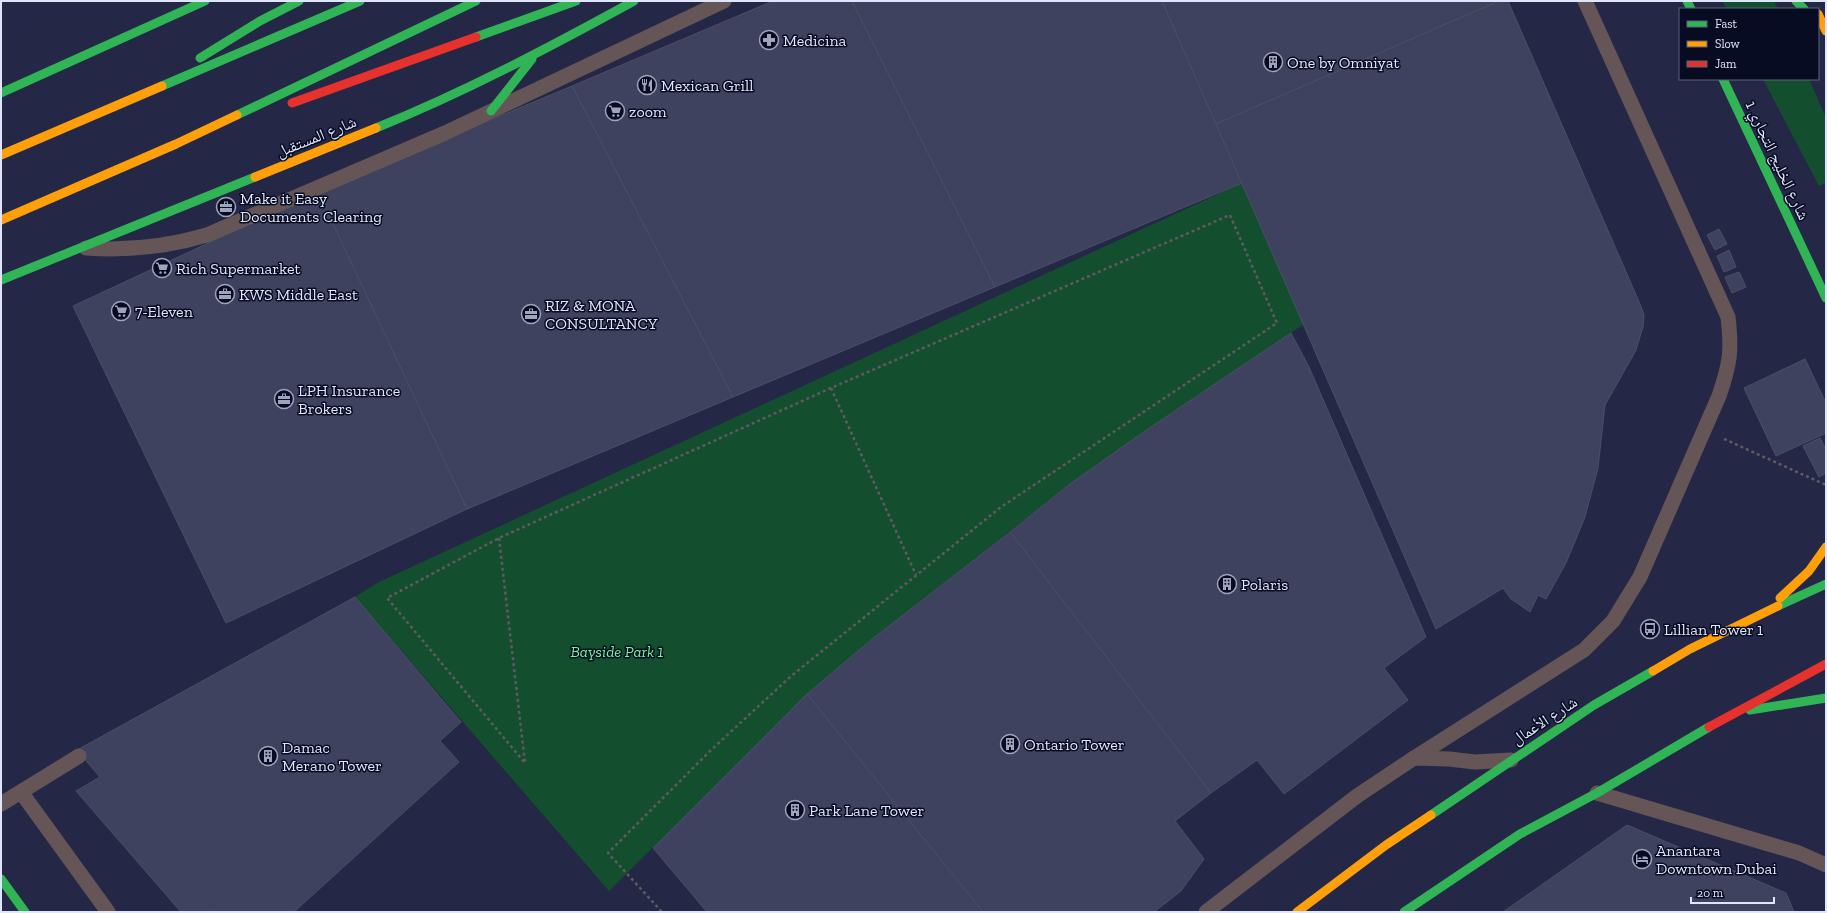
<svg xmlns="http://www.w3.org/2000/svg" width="1827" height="913" viewBox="0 0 1827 913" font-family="'Zilla Slab','Noto Naskh Arabic',serif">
	<rect width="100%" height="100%" fill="#242846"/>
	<g fill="#134f2f">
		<path d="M1722 1H1774L1778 9H1727Z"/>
		<path d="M1763 79H1809L1826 118V183L1819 186Z"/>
		<path d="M1242 183 1304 324 1070 484 871 640 807 694 609 891 355 597 379 582Z"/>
	</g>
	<g fill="#3e425e" stroke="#4a4f67">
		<path d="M773 1H852L995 287 733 397 572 86Z"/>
		<path d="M852 1H1162L1242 183 995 287Z"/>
		<path d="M1162 1H1499L1216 124Z"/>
		<path d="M1499 1H1508L1640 304 1644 315 1643 327 1636 350 1605 405 1598 468 1585 517 1566 563 1546 599 1538 595 1530 612 1511 599 1503 588 1436 629 1216 124Z"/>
		<path d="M572 86 733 397 467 509 318 192Z"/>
		<path d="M318 192 467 509 226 623 73 306Z"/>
		<path d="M1719 229 1727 244 1715 250 1707 235Z"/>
		<path d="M1729 250 1736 267 1724 272 1717 256Z"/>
		<path d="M1739 272 1746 287 1732 293 1725 277Z"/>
		<path d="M1291 333 1309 367 1426 637 1384 668 1408 700 1284 794 1257 760 1211 793 1010 532 1070 484 1145 431Z"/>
		<path d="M1805 359 1826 403V433L1776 456 1744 388Z"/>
		<path d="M1820 438 1826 449V473L1819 477 1803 446Z"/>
		<path d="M1010 532 1211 793 1175 821 1204 859 1181 891 1154 912H983L807 694 871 640Z"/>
		<path d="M355 597 461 722 440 741 459 762 294 912H216L214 911 213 912H181L76 791 100 777 77 750Z"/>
		<path d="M807 694 983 912H707L653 848Z"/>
		<path d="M1627 825 1786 893 1794 912H1503Z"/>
	</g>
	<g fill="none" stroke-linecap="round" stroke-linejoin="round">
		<g stroke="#625962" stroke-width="2.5" stroke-dasharray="3 3" stroke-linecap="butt">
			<path d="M831 388 916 575"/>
			<path d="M1724 439 1826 485"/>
			<path d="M499 538 525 763 387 598 499 538 831 388 1230 215 1277 323 1001 507 790 677 710 751 608 853 662 912"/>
		</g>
		<g stroke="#655556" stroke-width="15">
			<path d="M86 248C128 251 166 247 207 235L445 133 724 1"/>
			<path d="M1414 758 1584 650 1613 621 1640 577 1719 396C1730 364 1732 351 1728 317L1585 1"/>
			<path d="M21 792 108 912"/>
			<path d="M1597 793 1799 853 1826 865"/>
			<path d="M1 804 79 756"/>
			<path d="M1206 912 1357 796 1414 758 1449 759 1475 762 1511 760"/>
		</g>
		<g stroke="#30b455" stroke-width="9">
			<path d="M1687 1 1691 9"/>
			<path d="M1796 1 1804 9"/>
			<path d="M476 37 576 1"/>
			<path d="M200 58 260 21 299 1"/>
			<path d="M1723 79 1826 298"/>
			<path d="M162 86 360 1"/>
			<path d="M1 93 205 1"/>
			<path d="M491 111 532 59"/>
			<path d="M237 115 476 1"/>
			<path d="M376 128C465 92 550 47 634 1"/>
			<path d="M1 280 255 177"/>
			<path d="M1778 606 1826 584"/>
			<path d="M1750 710 1826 698"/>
			<path d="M1431 815 1594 705 1653 671"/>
			<path d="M1 879 25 912"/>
			<path d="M1404 912 1520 834 1597 793 1709 727"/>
		</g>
		<g stroke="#ff9f0a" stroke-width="9">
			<path d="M1818 14 1826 31"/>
			<path d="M1 155 162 86"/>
			<path d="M255 177 376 128"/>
			<path d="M1 220 176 144 237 115"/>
			<path d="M1780 598 1809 571 1826 547"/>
			<path d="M1653 671 1690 649 1778 606"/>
			<path d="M1297 912 1386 845 1431 815"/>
		</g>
		<g stroke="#e5322d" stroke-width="9">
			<path d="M292 103 476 37"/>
			<path d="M1709 727 1826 664"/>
		</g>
	</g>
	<defs>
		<symbol id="pharmacy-ring" viewBox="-11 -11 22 22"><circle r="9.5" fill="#070c23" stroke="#9ea4bc" stroke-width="1.5"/><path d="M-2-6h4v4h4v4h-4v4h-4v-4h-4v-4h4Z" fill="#9ea4bc"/></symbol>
		<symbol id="building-ring" viewBox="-11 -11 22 22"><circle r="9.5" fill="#070c23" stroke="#9ea4bc" stroke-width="1.5"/><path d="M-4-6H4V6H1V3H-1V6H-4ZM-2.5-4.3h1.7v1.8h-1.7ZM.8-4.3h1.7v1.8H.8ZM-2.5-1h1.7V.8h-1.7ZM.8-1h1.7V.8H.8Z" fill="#9ea4bc"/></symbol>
		<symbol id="restaurant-ring" viewBox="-11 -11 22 22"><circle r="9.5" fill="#070c23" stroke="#9ea4bc" stroke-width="1.5"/><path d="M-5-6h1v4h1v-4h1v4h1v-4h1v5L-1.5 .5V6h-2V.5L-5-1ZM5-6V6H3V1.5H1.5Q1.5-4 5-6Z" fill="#9ea4bc"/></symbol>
		<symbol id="supermarket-ring" viewBox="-11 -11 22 22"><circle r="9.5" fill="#070c23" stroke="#9ea4bc" stroke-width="1.5"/><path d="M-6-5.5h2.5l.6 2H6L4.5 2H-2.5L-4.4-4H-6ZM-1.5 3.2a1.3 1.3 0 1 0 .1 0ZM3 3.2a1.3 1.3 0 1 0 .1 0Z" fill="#9ea4bc"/></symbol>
		<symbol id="office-ring" viewBox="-11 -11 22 22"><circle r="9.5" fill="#070c23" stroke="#9ea4bc" stroke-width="1.5"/><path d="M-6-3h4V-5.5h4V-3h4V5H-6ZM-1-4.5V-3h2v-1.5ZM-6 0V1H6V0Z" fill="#9ea4bc"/></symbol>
		<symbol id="bus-ring" viewBox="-11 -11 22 22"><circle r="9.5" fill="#070c23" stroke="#9ea4bc" stroke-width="1.5"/><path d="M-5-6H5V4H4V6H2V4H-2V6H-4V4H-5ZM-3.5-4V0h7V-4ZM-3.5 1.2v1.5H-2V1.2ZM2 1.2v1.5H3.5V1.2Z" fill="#9ea4bc"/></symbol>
		<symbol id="hotel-ring" viewBox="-11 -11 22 22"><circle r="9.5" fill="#070c23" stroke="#9ea4bc" stroke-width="1.5"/><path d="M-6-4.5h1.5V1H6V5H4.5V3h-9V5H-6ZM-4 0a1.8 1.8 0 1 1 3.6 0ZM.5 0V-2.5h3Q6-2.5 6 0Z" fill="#9ea4bc"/></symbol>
	</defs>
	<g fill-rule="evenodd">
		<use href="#pharmacy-ring" x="758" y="29" width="22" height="22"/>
		<use href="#building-ring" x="1262" y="51" width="22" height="22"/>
		<use href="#restaurant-ring" x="636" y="74" width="22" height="22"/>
		<use href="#supermarket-ring" x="604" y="100" width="22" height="22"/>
		<use href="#office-ring" x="215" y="196" width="22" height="22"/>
		<use href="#supermarket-ring" x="151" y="257" width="22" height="22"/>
		<use href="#office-ring" x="214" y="283" width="22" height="22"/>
		<use href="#supermarket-ring" x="110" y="300" width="22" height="22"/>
		<use href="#office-ring" x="520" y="303" width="22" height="22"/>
		<use href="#office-ring" x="273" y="388" width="22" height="22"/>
		<use href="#building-ring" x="1216" y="573" width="22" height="22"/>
		<use href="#bus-ring" x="1639" y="618" width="22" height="22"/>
		<use href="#building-ring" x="999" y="733" width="22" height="22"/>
		<use href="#building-ring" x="257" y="745" width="22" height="22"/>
		<use href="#building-ring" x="784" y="799" width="22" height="22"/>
		<use href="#hotel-ring" x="1631" y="848" width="22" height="22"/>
	</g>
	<g text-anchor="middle" stroke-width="3" stroke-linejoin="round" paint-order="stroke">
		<g font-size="16" fill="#dfe6fb" stroke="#070c23" text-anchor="start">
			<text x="783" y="46">Medicina</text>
			<text x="1287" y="68">One by Omniyat</text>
			<text x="661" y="91">Mexican Grill</text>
			<text x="629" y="117">zoom</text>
			<text x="240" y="204">Make it Easy<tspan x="240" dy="18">Documents Clearing</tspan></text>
			<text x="176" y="274">Rich Supermarket</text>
			<text x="239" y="300">KWS Middle East</text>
			<text x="545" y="311">RIZ &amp; MONA<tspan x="545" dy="18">CONSULTANCY</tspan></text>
			<text x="135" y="317">7-Eleven</text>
			<text x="298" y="396">LPH Insurance<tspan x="298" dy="18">Brokers</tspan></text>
			<text x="1241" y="590">Polaris</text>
			<text x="1664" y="635">Lillian Tower 1</text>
			<text x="1024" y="750">Ontario Tower</text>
			<text x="282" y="753">Damac<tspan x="282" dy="18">Merano Tower</tspan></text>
			<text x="809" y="816">Park Lane Tower</text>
			<text x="1656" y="856">Anantara<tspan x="1656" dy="18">Downtown Dubai</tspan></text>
		</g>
		<g font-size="16" fill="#dfe6fb" stroke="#070c23">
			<text transform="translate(316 136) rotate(-22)" y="6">شارع المستقبل</text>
			<text transform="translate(1778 160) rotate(65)" y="6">شارع الخليج التجاري 1</text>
			<text transform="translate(1544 720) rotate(-33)" y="6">شارع الأعمال</text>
		</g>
		<g font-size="16" font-style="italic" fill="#73f59d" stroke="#070c23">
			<text x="617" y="657">Bayside Park 1</text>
		</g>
	</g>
	<rect width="1827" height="913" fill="none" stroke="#dfe6fb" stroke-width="4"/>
	<rect x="1679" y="8" width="140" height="72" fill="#070c23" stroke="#5d6379"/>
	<rect x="1687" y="21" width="20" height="6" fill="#30b455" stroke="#5d6379"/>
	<text x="1715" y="28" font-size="12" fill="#dfe6fb">Fast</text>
	<rect x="1687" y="41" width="20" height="6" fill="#ff9f0a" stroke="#5d6379"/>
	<text x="1715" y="48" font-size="12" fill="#dfe6fb">Slow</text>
	<rect x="1687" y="61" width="20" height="6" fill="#e5322d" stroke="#5d6379"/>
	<text x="1715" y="68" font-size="12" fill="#dfe6fb">Jam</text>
	<path d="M1691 897v6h83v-6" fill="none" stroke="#dfe6fb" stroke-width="2"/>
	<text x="1697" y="897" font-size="12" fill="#dfe6fb" stroke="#070c23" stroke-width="3" paint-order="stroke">20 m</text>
</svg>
